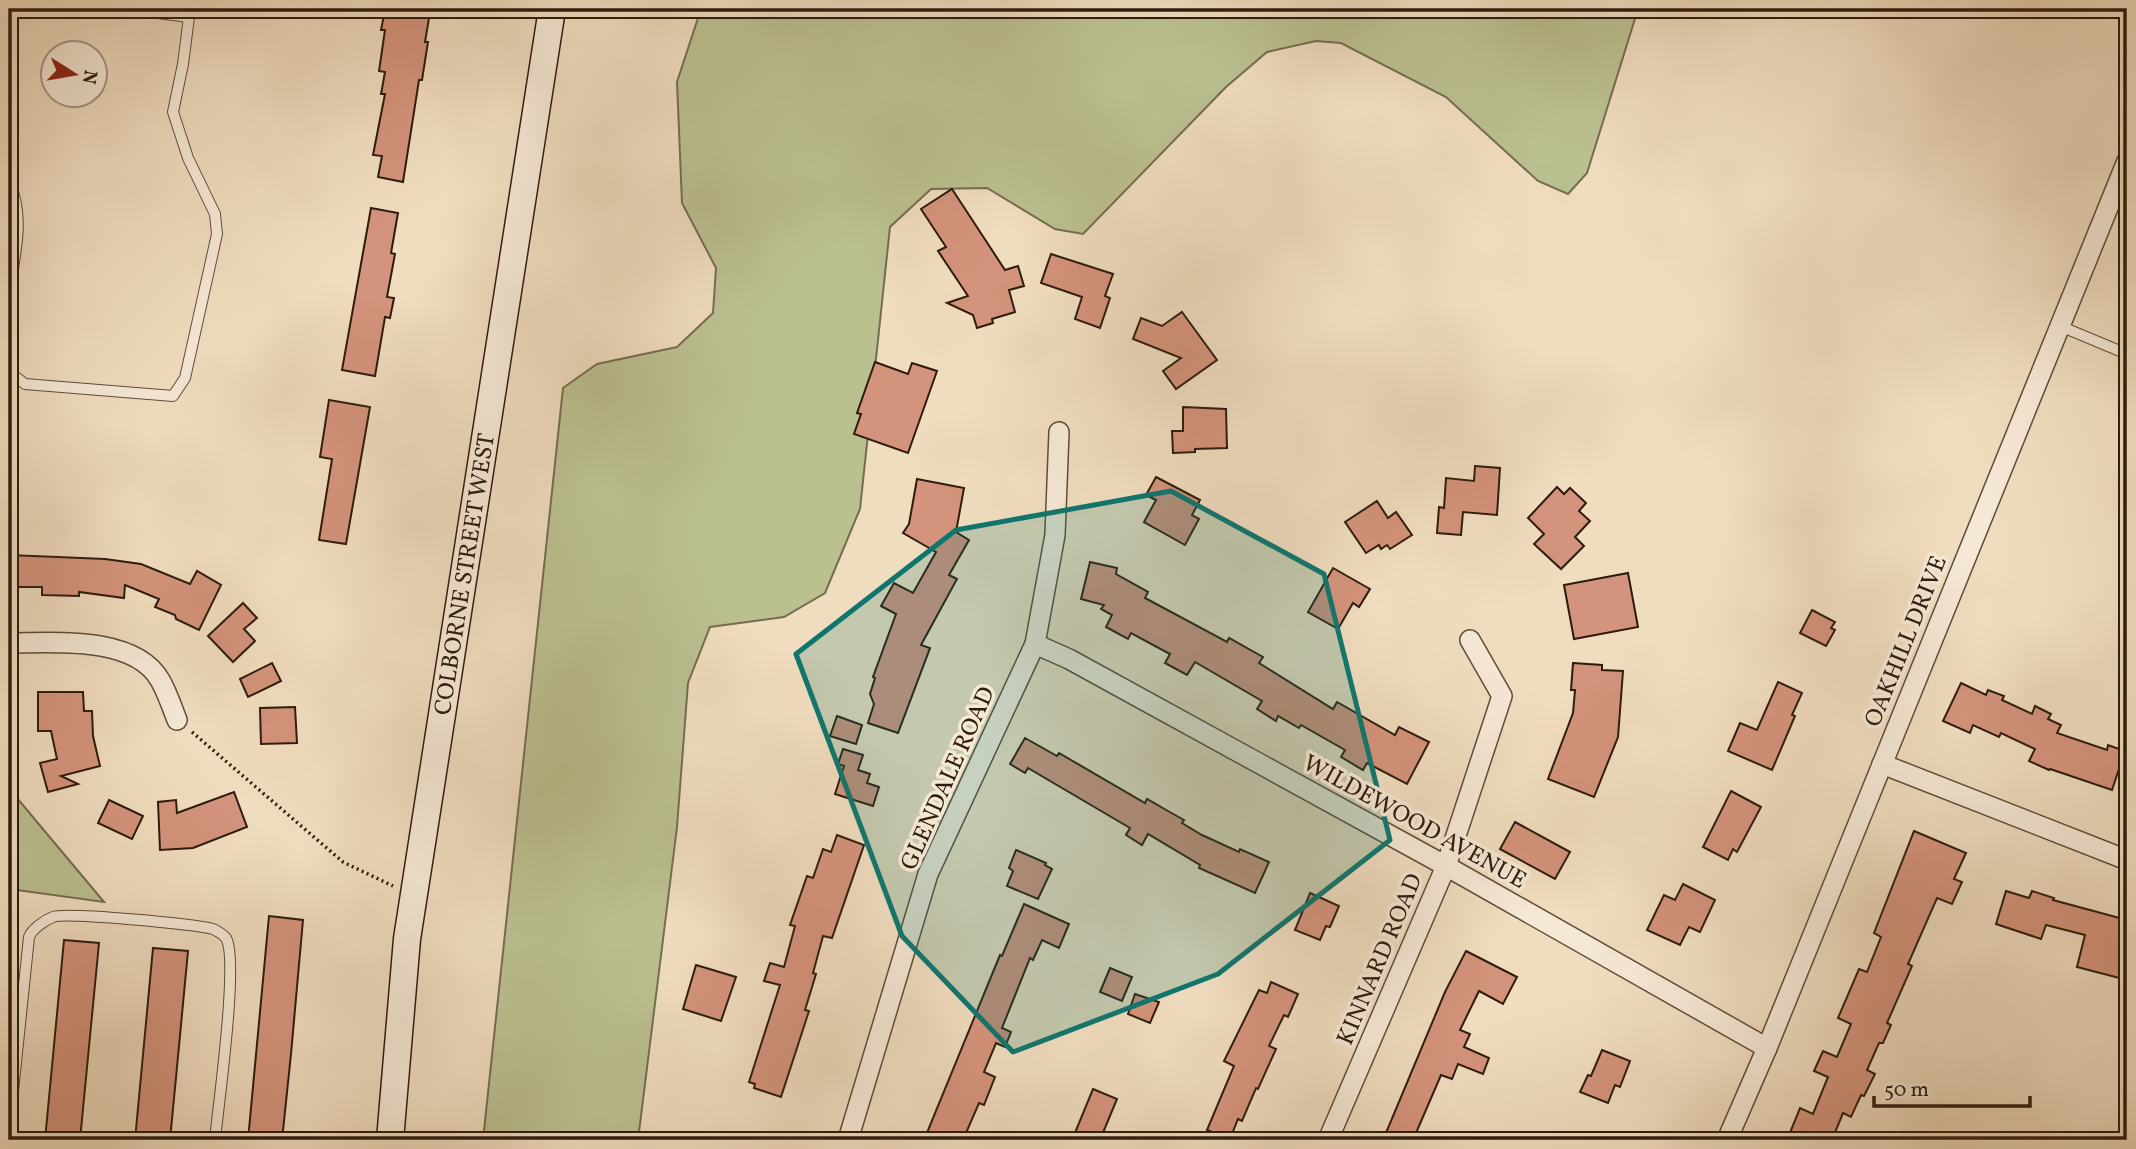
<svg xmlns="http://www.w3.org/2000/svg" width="2136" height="1149" viewBox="0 0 2136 1149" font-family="Vollkorn,serif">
	<rect width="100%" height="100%" fill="#f0dcbf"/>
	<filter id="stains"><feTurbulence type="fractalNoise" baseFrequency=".00286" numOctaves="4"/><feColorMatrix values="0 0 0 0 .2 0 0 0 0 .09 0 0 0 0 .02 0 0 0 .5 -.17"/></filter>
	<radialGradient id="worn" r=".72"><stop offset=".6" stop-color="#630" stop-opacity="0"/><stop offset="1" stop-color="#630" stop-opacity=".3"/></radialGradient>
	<g fill="#bbc091" stroke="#746e4f" stroke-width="2">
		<path d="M701 9H1638L1587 173 1568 194 1538 181 1446 97 1341 43 1316 41 1267 52 1226 87 1083 234 1055 229 987 188 931 189 890 227 860 509 825 593 784 617 710 627 688 683 677 827 638 1140H483L563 388 597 364 677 347 713 313 716 268 682 203 677 82Z"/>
		<path d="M9 792H12L104 902 9 889Z"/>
	</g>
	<g fill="#d4937c" stroke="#2d1c0d" stroke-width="2">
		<path d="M385 10 429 18 425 42H428L422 80H419L403 182 378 177 382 156 373 155 385 94H381L385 72 379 71 385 30H381Z"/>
		<path d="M952 189 1005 270 1018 266 1024 286 1009 290 1015 312 992 319 993 323 977 328 973 315 947 303 968 296 938 251 946 247 921 209Z"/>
		<path d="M371 208 398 213 391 253 395 254 387 297 394 298 390 318 385 317 375 376 342 370Z"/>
		<path d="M1051 254 1113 274 1105 296 1110 298 1100 328 1075 319 1082 297 1041 283Z"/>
		<path d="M1182 312 1217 360 1176 389 1163 371 1181 358 1133 339 1141 318 1162 326Z"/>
		<path d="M875 362 908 374 912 363 937 371 908 453 854 434 861 414 857 413Z"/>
		<path d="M329 400 370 407 346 544 319 540 332 459 320 457Z"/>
		<path d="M1183 407 1226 409 1227 448 1195 449V452L1173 453 1172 431H1183Z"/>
		<path d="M1475 466 1500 468 1497 515 1463 512 1461 535 1437 533 1439 507 1444 508 1446 478 1474 481Z"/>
		<path d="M1156 477 1200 500 1192 515 1199 519 1185 545 1144 522 1156 500 1146 495Z"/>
		<path d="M917 479 964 488 956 532 969 540 949 575 957 579 921 645 930 648 898 733 868 723 874 704 870 694 875 678 873 677 896 614 881 606 894 583 913 593 936 552 903 533 909 524Z"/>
		<path d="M1557 487 1564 494 1570 488 1586 503 1579 511 1590 521 1575 537 1584 546 1561 569 1534 544 1544 534 1528 518Z"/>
		<path d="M1377 501 1388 518 1396 512 1412 535 1390 549 1387 545 1381 549 1379 545 1366 553 1345 522Z"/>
		<path d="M9 555 105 559 141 564 190 584 197 571 221 585 199 630 176 619 175 615 155 607 159 599 125 585 124 598 79 592V596L42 595V587H9Z"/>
		<path d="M1090 562 1117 568 1116 574 1148 592 1145 598 1227 642 1229 638 1263 657 1259 663 1333 709 1337 702 1395 735 1399 727 1429 742 1407 784 1367 763 1363 770 1341 757 1345 750 1301 725 1299 728 1278 716 1276 721 1257 709 1262 701 1195 662 1187 675 1165 663 1170 654 1131 633 1128 639 1106 627 1112 615 1101 609 1104 605 1081 599Z"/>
		<path d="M1333 568 1370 589 1359 607 1353 603 1338 629 1308 612Z"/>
		<path d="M1628 573 1638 627 1574 639 1564 585Z"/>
		<path d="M243 603 257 618 244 629 255 641 233 662 208 636Z"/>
		<path d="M1812 610 1835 622 1831 628 1835 630 1826 646 1800 633Z"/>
		<path d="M272 663 281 681 248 697 240 679Z"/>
		<path d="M1573 663 1602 665V670L1623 671 1618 737 1594 797 1548 779 1573 713 1575 690H1571Z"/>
		<path d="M1778 682 1802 693 1792 715 1795 716 1772 770 1728 751 1740 723 1757 730Z"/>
		<path d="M1961 683 1986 695 1988 690 2004 696 2002 700 2032 714 2035 706 2051 714 2048 719 2061 725 2057 733 2107 750 2108 745 2125 751 2112 790 2050 769 2049 770 2029 761 2035 749 2001 733 1999 737 1973 725 1970 733 1943 721Z"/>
		<path d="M38 692H83L84 711H92L93 736 100 766 61 776 78 784 48 792 40 763 57 759 51 731H38Z"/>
		<path d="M295 707 297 743 261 744 260 708Z"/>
		<path d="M837 716 862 725 856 744 830 736Z"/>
		<path d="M1025 738 1057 756 1059 753 1145 803 1147 799 1168 811 1184 820 1182 823 1202 835 1239 852 1240 849 1269 862 1255 893 1199 868 1200 865 1148 834 1142 845 1126 835 1130 828 1028 768 1025 773 1010 764Z"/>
		<path d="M843 749 863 755 858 770 870 774 867 783 879 787 873 806 835 794 844 766 838 764Z"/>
		<path d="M1731 791 1761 807 1737 852 1733 849 1728 860 1703 847Z"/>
		<path d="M234 792 247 827 193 848 160 850 158 802 176 800 177 813Z"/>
		<path d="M109 800 143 816 132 839 98 823Z"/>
		<path d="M1515 822 1570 852 1555 879 1500 849Z"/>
		<path d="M1914 831 1966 853 1954 879 1962 882 1952 904 1937 898 1908 964 1912 966 1887 1023 1891 1025 1883 1043H1879L1867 1070 1875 1074 1864 1096 1861 1095 1851 1117 1843 1113 1832 1140H1787L1800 1108 1813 1114 1828 1077 1814 1071 1823 1051 1837 1057 1851 1024 1838 1018 1859 969 1867 972 1881 937 1874 933Z"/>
		<path d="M837 835 864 845 832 938 823 936 813 973 816 974 805 1010 809 1011 781 1097 754 1088 755 1084 749 1082 780 985 764 981 770 963 784 967 795 926 790 925 807 876 813 878 823 849 831 852Z"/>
		<path d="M1016 850 1046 863 1045 865 1052 869 1038 899 1007 886 1013 871 1009 868Z"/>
		<path d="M1683 884 1715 900 1700 932 1689 927 1680 945 1647 930 1664 895 1675 900Z"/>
		<path d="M2006 891 2029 898 2032 891 2054 898 2053 900 2127 920V980L2077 967 2085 935 2046 925 2041 939 1996 924Z"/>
		<path d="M1310 893 1339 906 1330 927 1326 926 1320 940 1295 930Z"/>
		<path d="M1024 904 1069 924 1059 948 1042 940 1033 960 1030 958 1002 1028 1011 1032 1005 1047 996 1043 984 1072 995 1077 984 1105 979 1103 963 1140H924L1000 955 1002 956Z"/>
		<path d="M269 916 303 920 291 1054 282 1140H248Z"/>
		<path d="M64 940 99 943 80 1140H45Z"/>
		<path d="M153 948 188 951 177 1067 170 1140H135Z"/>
		<path d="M1466 951 1517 977 1503 1004 1479 991 1460 1030 1470 1034 1464 1047 1489 1058 1483 1074 1458 1064 1452 1079 1441 1075 1413 1140H1383L1445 992Z"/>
		<path d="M696 965 736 977 721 1021 683 1009Z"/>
		<path d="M1110 968 1132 977 1122 1001 1100 992Z"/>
		<path d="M1271 982 1298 994 1288 1017 1284 1015 1269 1046 1276 1049 1258 1089 1256 1088 1242 1121 1238 1119 1230 1139 1207 1130 1234 1066 1224 1061 1259 990 1267 993Z"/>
		<path d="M1135 994 1159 1002 1150 1023 1128 1014Z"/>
		<path d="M1602 1050 1630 1061 1620 1087 1615 1085 1608 1103 1580 1092 1588 1075 1591 1076Z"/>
		<path d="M1093 1089 1117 1099 1100 1140H1072Z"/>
	</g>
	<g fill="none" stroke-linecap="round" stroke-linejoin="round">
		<defs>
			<g id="lane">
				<path d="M127 9 189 17"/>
				<path d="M9 182C26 217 14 257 9 294"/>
				<path d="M2060 326 2127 354"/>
				<path d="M9 372 25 384 173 396 185 378 217 234 215 214 188 158 173 112 183 64 190 9"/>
				<path d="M9 1130 29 937C32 929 45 920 53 917 66 912 194 924 213 929 217 931 223 934 226 938 239 960 218 1107 215 1140"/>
			</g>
			<g id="street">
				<path d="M9 643C53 643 134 635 160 680 167 692 172 707 177 720"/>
				<path d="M1035 644 1069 659 1446 866 1767 1048"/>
				<path d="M1882 764 2127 860"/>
				<path d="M848 1140 928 874 1035 644 1055 535 1059 432"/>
				<path d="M1328 1140 1446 866 1502 696 1470 640"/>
				<path d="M1727 1140 1767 1048 2127 161"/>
			</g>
			<path id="secondary" d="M390 1140 407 939 552 9"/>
		</defs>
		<use href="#lane" stroke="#5e4c3a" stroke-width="12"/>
		<use href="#street" stroke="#5e4c3a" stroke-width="22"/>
		<use href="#secondary" stroke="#2d1c0d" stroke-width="29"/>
		<path stroke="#2d1c0d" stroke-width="3.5" stroke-dasharray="2 3.5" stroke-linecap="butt" d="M192 732 343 862 393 886"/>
		<use href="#lane" stroke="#f5e8d5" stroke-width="10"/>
		<use href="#street" stroke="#f5e8d5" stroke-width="19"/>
		<use href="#secondary" stroke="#f5e8d5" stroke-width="26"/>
	</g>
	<path fill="#0f766e" fill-opacity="0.2" stroke="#0f766e" stroke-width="5" stroke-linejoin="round" d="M1171 491 1324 574 1390 840 1218 974 1013 1052 902 936 796 654 956 530Z"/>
	<g text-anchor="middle" stroke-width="7" stroke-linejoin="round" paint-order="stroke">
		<g font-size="24" fill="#2d1c0d" stroke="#f5e8d5">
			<text transform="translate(464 574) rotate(-81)" y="8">COLBORNE STREET WEST</text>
			<text transform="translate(1905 641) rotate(-68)" y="8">OAKHILL DRIVE</text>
			<text transform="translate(947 778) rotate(-66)" y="8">GLENDALE ROAD</text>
			<text transform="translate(1415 821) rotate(29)" y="8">WILDEWOOD AVENUE</text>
			<text transform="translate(1379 959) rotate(-67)" y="8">KINNARD ROAD</text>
		</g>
	</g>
	<rect width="2136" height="1149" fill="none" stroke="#f0dcbf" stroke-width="35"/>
	<rect x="10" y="10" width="2115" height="1128" fill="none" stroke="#2d1c0d" stroke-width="3.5"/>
	<rect x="18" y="18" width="2101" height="1114" fill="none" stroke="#2d1c0d" stroke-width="2"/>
	<g transform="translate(74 74) rotate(101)"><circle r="33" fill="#f5e8d5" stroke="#a59685" stroke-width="2"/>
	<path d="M0-5L12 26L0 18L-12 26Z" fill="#8f2418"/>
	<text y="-10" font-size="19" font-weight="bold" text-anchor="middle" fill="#2d1c0d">N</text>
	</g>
	<path d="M1874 1096v10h156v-10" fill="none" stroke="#2d1c0d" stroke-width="3.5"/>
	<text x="1884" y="1096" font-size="21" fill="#2d1c0d" stroke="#f5e8d5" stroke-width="5" paint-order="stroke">50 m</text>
	<rect width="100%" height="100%" filter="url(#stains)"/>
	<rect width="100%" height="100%" fill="url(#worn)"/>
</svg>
